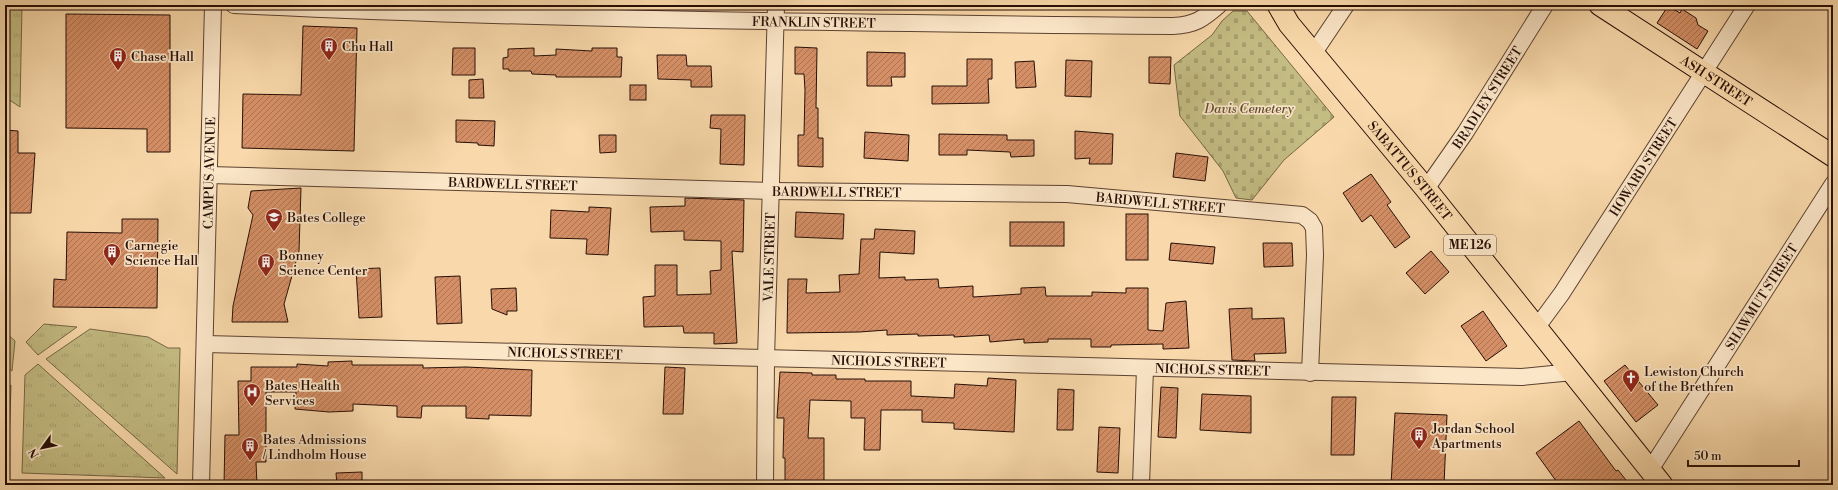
<svg xmlns="http://www.w3.org/2000/svg" width="1838" height="490" viewBox="0 0 1838 490" font-family="'Libre Bodoni',serif">
	<defs>
		<pattern id="grass-tufts" width="24" height="20" patternUnits="userSpaceOnUse"><rect width="24" height="20" fill="#c4bd84"/><path d="M3 7l-1-3M5 7V3M7 7l1-3M15 17l-1-3M17 17v-4M19 17l1-3" fill="none" stroke="#a8a170"/></pattern>
		<pattern id="cemetery-stones" width="16" height="16" patternUnits="userSpaceOnUse"><rect width="16" height="16" fill="#c4bd84"/><path d="M2 7V4a2 2 0 0 1 4 0v3zM10 15v-3a2 2 0 0 1 4 0v3z" fill="#a8a170"/></pattern>
		<pattern id="building-hatch" width="6" height="6" patternUnits="userSpaceOnUse"><rect width="6" height="6" fill="#d58f66"/><path d="M-1 1l2-2M0 6l6-6M5 7l2-2" fill="none" stroke="#ad7352"/></pattern>
	</defs>
	<rect width="100%" height="100%" fill="#f9d9ab"/>
	<filter id="stains"><feTurbulence type="fractalNoise" baseFrequency=".005" numOctaves="4"/><feColorMatrix values="0 0 0 0 .2 0 0 0 0 .09 0 0 0 0 .02 0 0 0 .5 -.17"/></filter>
	<radialGradient id="worn" r=".72"><stop offset=".6" stop-color="#630" stop-opacity="0"/><stop offset="1" stop-color="#630" stop-opacity=".3"/></radialGradient>
	<g fill="url(#grass-tufts)" stroke="#766645">
		<path d="M5 5H22L20 107 5 97Z"/>
		<path d="M44 324 77 327 38 355 26 342Z"/>
		<path d="M90 329 148 337 168 348H180L177 474 46 359Z"/>
		<path d="M5 332 15 341 12 371 5 365Z"/>
		<path d="M38 364 165 478 22 473 25 375Z"/>
		<path d="M11 385 8 476H5V389Z"/>
	</g>
	<path fill="url(#cemetery-stones)" stroke="#766645" d="M1233 11H1247L1334 117 1284 160 1252 200 1236 198 1223 171 1180 116 1174 65 1212 35 1222 21Z"/>
	<g fill="url(#building-hatch)" stroke="#270e06">
		<path d="M1668 6 1680 13 1682 9 1696 18 1698 25 1708 31 1697 49 1657 23Z"/>
		<path d="M66 14 170 15V152H147V129L66 128Z"/>
		<path d="M303 26 357 28 354 151 242 148 243 94 301 95Z"/>
		<path d="M795 47 817 48 816 108H818V138H823V167L798 166V135H804L805 90 804 74H795Z"/>
		<path d="M453 48H475V75H452Z"/>
		<path d="M534 48V56L556 55V49L592 51V48H617V57H622L621 77H556V75L532 74 531 71H509V69H503V58L508 57V49Z"/>
		<path d="M867 52 905 53V77H891L892 86H867Z"/>
		<path d="M657 55H686L687 66H711L712 87H691V80L658 79Z"/>
		<path d="M1149 57H1171L1170 84 1149 83Z"/>
		<path d="M967 59H992V79H988L989 103 932 104V86H967Z"/>
		<path d="M1066 60 1092 61 1091 97 1065 96Z"/>
		<path d="M1034 61 1036 87 1016 88 1015 62Z"/>
		<path d="M483 79 484 98H469V80Z"/>
		<rect x="630" y="85" width="16" height="15"/>
		<path d="M711 115H745L744 165 720 164 721 129 710 128Z"/>
		<path d="M456 120 495 121 494 146 478 145V143L456 142Z"/>
		<path d="M5 130 18 131V153H35L31 213H5Z"/>
		<path d="M1075 131 1113 134 1112 164H1089L1090 158 1075 159Z"/>
		<path d="M865 132 909 135 908 161 864 158Z"/>
		<path d="M939 134 1007 135V140H1034V156L1011 157 1010 152 967 150V155H939Z"/>
		<path d="M599 135H616V152L600 153Z"/>
		<path d="M1176 153 1208 157 1205 181 1173 177Z"/>
		<path d="M1371 174 1391 202 1387 205 1410 237 1395 248 1371 215 1362 222 1343 193Z"/>
		<path d="M301 188 299 251 284 304 288 322H232L233 306 253 215 248 208 251 191Z"/>
		<path d="M685 198 744 200 743 252 732 251 737 343 714 344V333H684L683 326 644 327 643 297 655 296V265H677V295L711 294 710 271 721 270V241L684 240V231L651 232 650 207 685 206Z"/>
		<path d="M589 207 611 208 608 255 586 254 587 239 550 238 551 210 589 212Z"/>
		<path d="M796 212 844 214 843 239 795 237Z"/>
		<rect x="1126" y="214" width="22" height="46"/>
		<path d="M122 219H158L157 308 53 307 54 279 66 280 67 232 122 233Z"/>
		<rect x="1010" y="222" width="54" height="24"/>
		<path d="M875 229 915 231 914 254 880 252 879 278 905 277V280L938 279 939 288 973 286V297L1021 294V288L1045 287 1046 296H1092V292L1126 293V288H1148V330L1163 331 1166 303 1186 301 1189 348 1163 349V344L1111 345V347H1091V339H1048V342L1024 343V339L990 342 989 335 954 337V335L918 336V334L887 335V330L859 332 787 333 788 279H807L806 293 840 292 839 275 859 274 861 239H874Z"/>
		<path d="M1171 243 1215 247 1213 264 1169 260Z"/>
		<path d="M1263 243H1292L1293 266 1264 267Z"/>
		<path d="M1431 251 1449 272 1425 294 1406 273Z"/>
		<path d="M380 268 382 317 359 318 356 269Z"/>
		<path d="M460 276 462 323 437 324 435 277Z"/>
		<path d="M516 288 517 311H507V315L492 309 491 289Z"/>
		<path d="M1252 308V319L1284 318 1286 353 1254 354 1255 361 1232 360 1229 309Z"/>
		<path d="M1483 311 1507 346 1486 361 1461 326Z"/>
		<path d="M352 361V365H423V368L466 367 532 370 531 416 489 415V419L466 418V406H422L421 418 397 417V406L353 404V411L329 412 295 409 296 392H266V462H256L257 485H224L225 435H239L238 381H251V367H297V364L328 366V362Z"/>
		<path d="M1625 365 1658 405 1636 422 1604 381Z"/>
		<path d="M665 367 685 368 683 414H663Z"/>
		<path d="M780 372 812 373V375H836V379H865V381H911V396L954 398 955 384 987 386 988 378 1016 380 1014 432 954 429V423L922 422V410H881L880 450H864L865 418H851V401L810 400 808 438H824V482H810V483H802V485H791V481H785V458H783L784 418H777Z"/>
		<path d="M1161 387 1178 388 1176 438 1158 437Z"/>
		<path d="M1058 389 1074 390 1073 430H1057Z"/>
		<path d="M1202 394 1251 396V433L1200 430Z"/>
		<path d="M1332 397H1356L1354 455H1331Z"/>
		<path d="M1395 413 1447 415 1444 485H1391Z"/>
		<path d="M1579 421 1616 471 1618 470 1630 485H1559L1536 453Z"/>
		<path d="M1099 427 1120 428 1118 473 1097 472Z"/>
		<path d="M362 472V485H337L336 473Z"/>
	</g>
	<g fill="none" stroke-linecap="round" stroke-linejoin="round">
		<defs>
			<g id="minor">
				<path id="s1" d="M234 5C547 20 860 23 1173 26 1195 25 1203 19 1219 5"/>
				<path d="M1313 54 1346 5"/>
				<path id="s2" d="M209 175 770 191 1067 194 1302 215 1310 221 1314 228 1315 255 1310 373"/>
				<path id="s3" d="M1426 189 1465 133 1545 5"/>
				<path id="s4" d="M1537 327 1562 293 1747 5"/>
				<path id="s5" d="M205 344 1522 377 1573 372"/>
				<path id="s6" d="M1650 470 1833 184"/>
				<path id="s7" d="M201 485 213 5"/>
				<path id="s8" d="M765 485 766 359 776 5"/>
				<path d="M1141 485 1145 368"/>
			</g>
			<g id="major">
				<path id="s9" d="M1278 5 1289 24 1426 189 1662 485"/>
				<path id="s10" d="M1600 5 1833 156"/>
			</g>
		</defs>
		<use href="#minor" stroke="#5c412f" stroke-width="18"/>
		<use href="#major" stroke="#270e06" stroke-width="23"/>
		<use href="#minor" stroke="#fbe6c8" stroke-width="16"/>
		<use href="#major" stroke="#f9d9ab" stroke-width="21"/>
	</g>
	<defs>
		<symbol id="building-pin" viewBox="-11 -11 22 30"><path d="M0 17L-7.5 6A9.5 9.5 0 1 1 7.5 6Z" fill="#8f2418" stroke="#fbe6c8"/><path d="M-4-6H4V6H1V3H-1V6H-4ZM-2.5-4.3h1.7v1.8h-1.7ZM.8-4.3h1.7v1.8H.8ZM-2.5-1h1.7V.8h-1.7ZM.8-1h1.7V.8H.8Z" fill="#fff"/></symbol>
		<symbol id="university-pin" viewBox="-11 -11 22 30"><path d="M0 17L-7.5 6A9.5 9.5 0 1 1 7.5 6Z" fill="#8f2418" stroke="#fbe6c8"/><path d="M0-5L7-2L0 1L-7-2ZM-4 1L0 2.5L4 1V4Q0 6-4 4Z" fill="#fff"/></symbol>
		<symbol id="church-pin" viewBox="-11 -11 22 30"><path d="M0 17L-7.5 6A9.5 9.5 0 1 1 7.5 6Z" fill="#8f2418" stroke="#fbe6c8"/><path d="M-1.2-6h2.4v3.5h3.3v2.4h-3.3V6h-2.4V-.1h-3.3v-2.4h3.3Z" fill="#fff"/></symbol>
		<symbol id="hospital-pin" viewBox="-11 -11 22 30"><path d="M0 17L-7.5 6A9.5 9.5 0 1 1 7.5 6Z" fill="#8f2418" stroke="#fbe6c8"/><path d="M-5-5h3v3.5h4V-5h3V5h-3V1.5h-4V5h-3Z" fill="#fff"/></symbol>
	</defs>
	<g fill-rule="evenodd">
		<use href="#building-pin" x="319" y="36" width="20" height="27"/>
		<use href="#building-pin" x="108" y="46" width="20" height="27"/>
		<use href="#university-pin" x="264" y="207" width="20" height="27"/>
		<use href="#building-pin" x="102" y="242" width="20" height="27"/>
		<use href="#building-pin" x="256" y="252" width="20" height="27"/>
		<use href="#church-pin" x="1621" y="368" width="20" height="27"/>
		<use href="#hospital-pin" x="242" y="382" width="20" height="27"/>
		<use href="#building-pin" x="1409" y="425" width="20" height="27"/>
		<use href="#building-pin" x="240" y="436" width="20" height="27"/>
	</g>
	<g text-anchor="middle" stroke-width="3.5" stroke-linejoin="round" paint-order="stroke">
		<rect fill="#fbe6c8" stroke="#674f40" stroke-width="1" x="1444" y="235" width="52" height="20" rx="3"/>
		<g font-size="12" font-weight="bold" fill="#270e06">
			<text x="1470" y="249">ME 126</text>
		</g>
		<g font-size="13" fill="#270e06" stroke="#fbe6c8">
			<text dy="5" stroke="none"><textPath href="#s1" startOffset="580">FRANKLIN STREET</textPath></text>
			<text dy="5" stroke="none"><textPath href="#s10" startOffset="139">ASH STREET</textPath></text>
			<text dy="5" stroke="none"><textPath href="#s3" startOffset="110">BRADLEY STREET</textPath></text>
			<text dy="5" stroke="none"><textPath href="#s4" startOffset="192">HOWARD STREET</textPath></text>
			<text dy="5" stroke="none"><textPath href="#s9" startOffset="212">SABATTUS STREET</textPath></text>
			<text dy="5" stroke="none"><textPath href="#s7" startOffset="312">CAMPUS AVENUE</textPath></text>
			<text dy="5" stroke="none"><textPath href="#s2" startOffset="304">BARDWELL STREET</textPath></text>
			<text dy="5" stroke="none"><textPath href="#s2" startOffset="628">BARDWELL STREET</textPath></text>
			<text dy="5" stroke="none"><textPath href="#s2" startOffset="952">BARDWELL STREET</textPath></text>
			<text dy="5" stroke="none"><textPath href="#s8" startOffset="228">VALE STREET</textPath></text>
			<text dy="5" stroke="none"><textPath href="#s6" startOffset="206">SHAWMUT STREET</textPath></text>
			<text dy="5" stroke="none"><textPath href="#s5" startOffset="360">NICHOLS STREET</textPath></text>
			<text dy="5" stroke="none"><textPath href="#s5" startOffset="684">NICHOLS STREET</textPath></text>
			<text dy="5" stroke="none"><textPath href="#s5" startOffset="1008">NICHOLS STREET</textPath></text>
		</g>
		<g font-size="13" fill="#270e06" stroke="#fbe6c8" text-anchor="start">
			<text x="342" y="51">Chu Hall</text>
			<text x="131" y="61">Chase Hall</text>
			<text x="287" y="222">Bates College</text>
			<text x="125" y="250">Carnegie<tspan x="125" dy="15">Science Hall</tspan></text>
			<text x="279" y="260">Bonney<tspan x="279" dy="15">Science Center</tspan></text>
			<text x="1644" y="376">Lewiston Church<tspan x="1644" dy="15">of the Brethren</tspan></text>
			<text x="265" y="390">Bates Health<tspan x="265" dy="15">Services</tspan></text>
			<text x="1432" y="433">Jordan School<tspan x="1432" dy="15">Apartments</tspan></text>
			<text x="263" y="444">Bates Admissions<tspan x="263" dy="15">/ Lindholm House</tspan></text>
		</g>
		<g font-size="13" font-style="italic" fill="#5e4b32" stroke="#fbe6c8">
			<text x="1249" y="113">Davis Cemetery</text>
		</g>
	</g>
	<rect width="1838" height="490" fill="none" stroke="#f9d9ab" stroke-width="20"/>
	<rect x="6" y="6" width="1826" height="478" fill="none" stroke="#270e06" stroke-width="2"/>
	<rect x="10" y="10" width="1818" height="470" fill="none" stroke="#270e06"/>
	<g transform="translate(42 448) rotate(237)" stroke="#fbe6c8" stroke-width="3" paint-order="stroke">
	<path d="M0-3L7 15L0 10L-7 15Z" fill="#270e06"/>
	<text y="-6" font-size="11" font-weight="bold" text-anchor="middle" fill="#270e06">N</text>
	</g>
	<path d="M1688 460v6h111v-6" fill="none" stroke="#270e06" stroke-width="2"/>
	<text x="1694" y="460" font-size="12" fill="#270e06" stroke="#fbe6c8" stroke-width="3" paint-order="stroke">50 m</text>
	<rect width="100%" height="100%" filter="url(#stains)"/>
	<rect width="100%" height="100%" fill="url(#worn)"/>
</svg>
